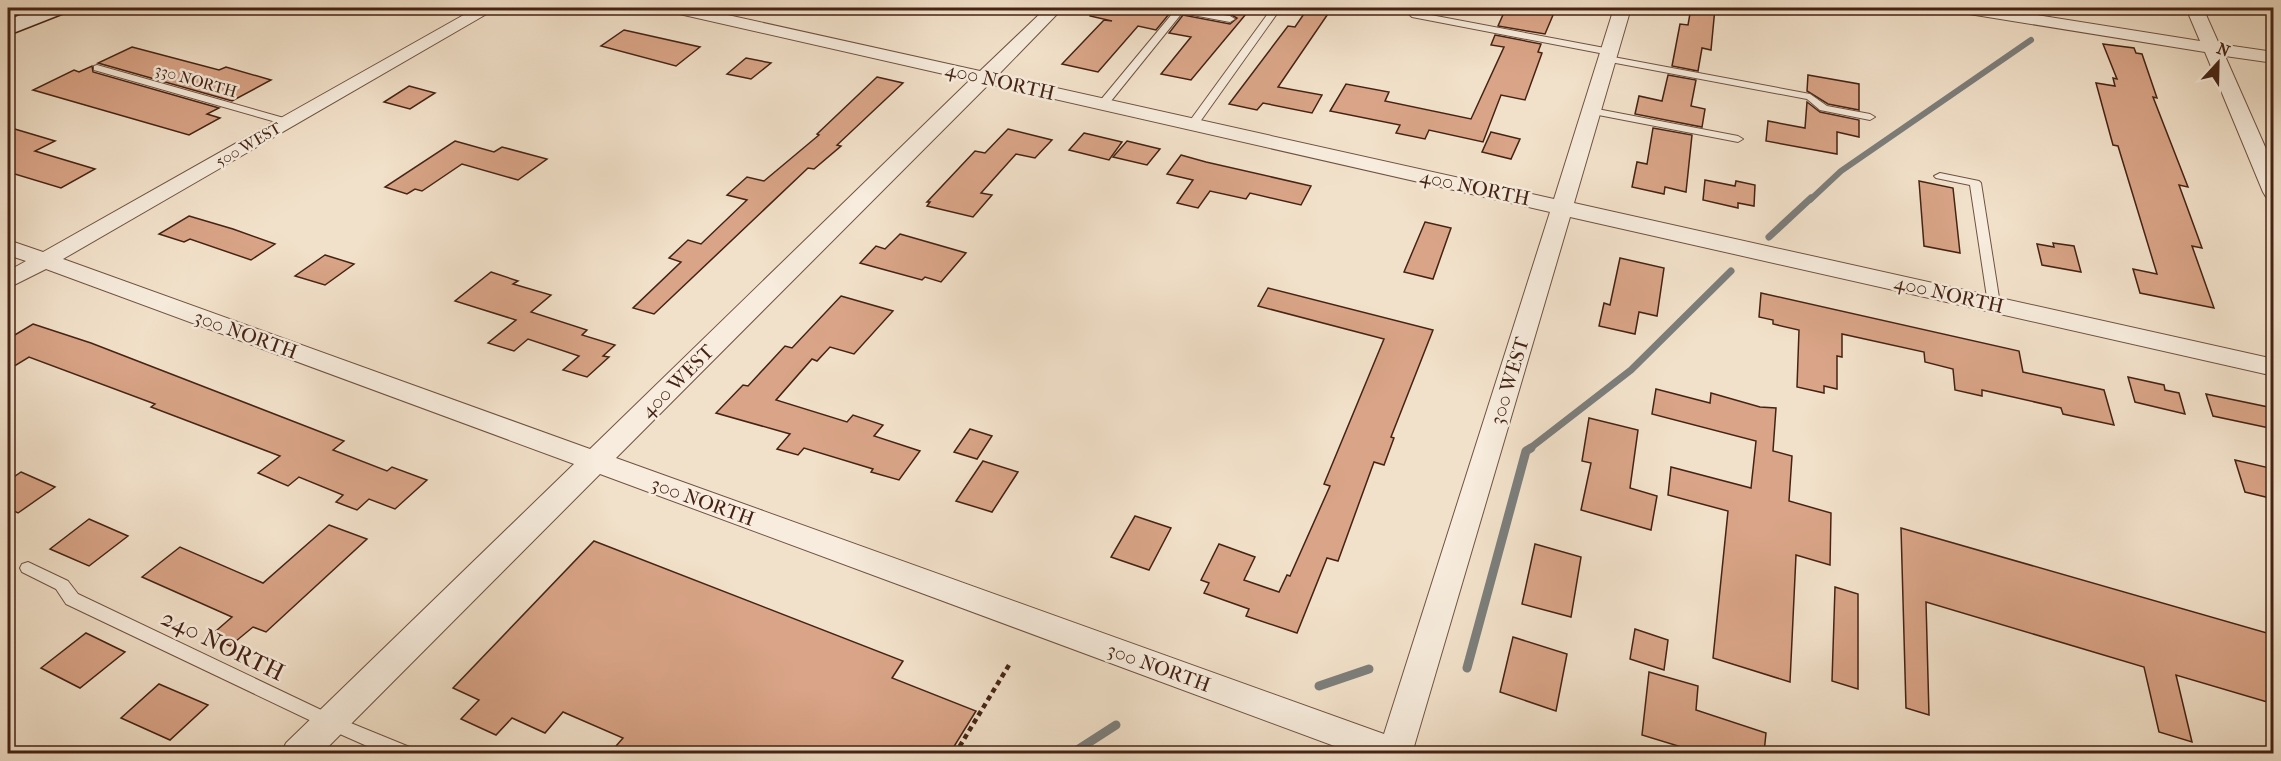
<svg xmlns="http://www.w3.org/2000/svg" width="2281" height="761" viewBox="0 0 2281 761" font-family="'IM FELL French Canon',serif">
	<rect width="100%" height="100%" fill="#f2e1ca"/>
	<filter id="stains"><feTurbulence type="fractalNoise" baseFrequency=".00333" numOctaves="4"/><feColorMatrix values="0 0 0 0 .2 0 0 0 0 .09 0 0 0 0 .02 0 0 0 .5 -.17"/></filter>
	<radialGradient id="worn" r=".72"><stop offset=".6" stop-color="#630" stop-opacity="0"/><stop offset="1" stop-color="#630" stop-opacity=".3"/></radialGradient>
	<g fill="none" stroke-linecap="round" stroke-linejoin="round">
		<path stroke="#7c7e7c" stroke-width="6" d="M1810 200 1841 171 2031 40"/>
		<g stroke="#7c7e7c" stroke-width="7">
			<path d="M1769 237 1811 198"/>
			<path d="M1529 449 1631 370 1731 271"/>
		</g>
		<g stroke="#7c7e7c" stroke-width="9">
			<path d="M1467 668 1526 451 1531 448"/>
			<path d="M1319 686 1369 669"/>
			<path d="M1071 754 1116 725"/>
		</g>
	</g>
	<g fill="#d9a487" stroke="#452314" stroke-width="1.5">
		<path d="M1091 8H1174L1156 30 1138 26 1098 72 1062 64 1104 20 1112 21 1090 16Z"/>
		<path d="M1189 8H1251L1191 80 1161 74 1191 37 1169 33 1183 15 1230 24 1237 18 1230 14Z"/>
		<path d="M1308 8H1332L1278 87 1322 95 1312 113 1263 103 1257 110 1229 104 1288 26 1295 27Z"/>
		<path d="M1506 8H1556L1545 34 1498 26Z"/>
		<path d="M1691 8H1715L1711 50 1702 48 1698 71 1672 66 1680 24 1688 25Z"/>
		<path d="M624 30 700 47 676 66 601 46Z"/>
		<path d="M1495 35 1541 44 1538 52 1542 53 1525 100 1501 95 1483 142 1429 130 1425 139 1396 133 1400 125 1330 111 1346 84 1389 92 1385 101 1471 119 1504 47 1491 45Z"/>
		<path d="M2103 44 2134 48 2136 53 2142 54 2157 98 2153 97 2188 187 2179 185 2202 248 2192 246 2214 308 2140 293 2133 269 2157 274 2118 146 2113 145 2096 83 2115 86 2113 78 2117 79Z"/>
		<path d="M132 47 219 70 226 67 271 80 232 101 98 63Z"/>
		<path d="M746 58 771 63 751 79 727 74Z"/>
		<path d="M92 66 93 72 219 108 207 114 220 118 189 135 33 90 74 70 79 72Z"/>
		<path d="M1668 75 1696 80 1691 106 1705 109 1702 127 1635 114 1639 96 1662 101Z"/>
		<path d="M1808 75 1859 84V110L1828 104 1807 91Z"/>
		<path d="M877 77 903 83 837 145 841 146 814 169 808 168 654 314 633 308 681 262 669 258 688 240 701 244 747 200 727 195 747 177 764 181 819 135 817 134Z"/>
		<path d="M409 86 435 93 410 109 384 102Z"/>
		<path d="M1807 102 1820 112 1859 120V137L1837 132V154L1766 141 1768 121 1805 128Z"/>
		<path d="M8 127 55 141 35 151 95 169 61 188 8 172Z"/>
		<path d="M1653 128 1692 135 1686 192 1665 187 1664 194 1632 187 1637 162 1647 164Z"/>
		<path d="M1008 129 1052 140 1035 158 1016 154 981 193 992 195 973 217 927 206 930 202H927L975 151 985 153Z"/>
		<path d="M1491 132 1520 139 1511 159 1482 152Z"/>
		<path d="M1084 133 1122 142 1109 160 1069 150Z"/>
		<path d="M455 141 494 152 502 147 547 159 518 180 462 164 422 191 415 189 407 194 385 187Z"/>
		<path d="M1127 141 1160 149 1147 165 1113 157Z"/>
		<path d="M1181 155 1206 162 1311 186 1301 205 1250 193 1246 199 1210 191 1198 208 1177 203 1193 180 1167 174Z"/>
		<path d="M1705 180 1735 186 1736 181 1755 185 1754 206 1738 203V208L1703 200Z"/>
		<path d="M1919 181 1953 188 1960 253 1924 246Z"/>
		<path d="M189 216 233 229 275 244 251 260 190 239 184 242 159 234Z"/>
		<path d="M1425 222 1451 228 1433 279 1404 272Z"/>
		<path d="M900 234 966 253 941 282 925 277 922 280 860 263 876 246 885 249Z"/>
		<path d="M2053 243 2074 246 2081 272 2042 265 2037 244 2054 247Z"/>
		<path d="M325 255 354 264 325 285 295 276Z"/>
		<path d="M1620 258 1664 268 1657 316 1639 312 1635 334 1599 326 1604 303 1610 305Z"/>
		<path d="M491 272 518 281 513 284 551 295 531 312 587 330 582 335 615 345 603 356 609 357 587 377 563 370 579 356 528 339 514 351 488 343 516 320 455 301Z"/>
		<path d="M1268 288 1433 330 1391 437 1394 438 1384 465 1374 462 1338 561 1327 558 1297 633 1246 616 1249 609 1204 593 1209 583 1201 580 1219 544 1255 557 1244 580 1279 592 1287 575 1290 576 1330 486 1324 484 1384 339 1258 306Z"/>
		<path d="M1761 293 2019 351 2023 372 2104 390 2114 425 2063 414 2061 408 1982 390V396L1955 390 1953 369 1925 362 1924 352 1842 334V357L1837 356V389L1824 386V393L1797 387 1799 330 1773 324V320L1759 317Z"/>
		<path d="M841 296 893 311 854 354 830 347 817 361 812 359 776 400 847 422 853 415 883 425 874 436 920 451 899 480 871 472 873 469 804 448 798 455 777 449 790 434 716 413 743 385 748 386 785 346 792 348Z"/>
		<path d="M33 324 91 343 344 441 333 450 387 471 392 467 427 480 395 509 369 499 357 510 336 502 343 495 299 477 288 486 258 473 280 456 151 407 155 404 29 357 8 370V339Z"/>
		<path d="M2128 377 2164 385 2165 390 2179 393 2185 414 2135 402Z"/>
		<path d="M1656 389 1710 403 1711 393 1760 407 1776 408 1773 451 1792 456 1789 501 1831 513 1830 565 1796 555 1790 682 1713 658 1728 511 1668 495 1671 467 1751 488 1756 441 1652 414Z"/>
		<path d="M2206 394 2268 407 2274 429 2213 416Z"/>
		<path d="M1589 418 1638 430 1630 488 1657 496 1651 530 1581 510 1591 463 1582 461Z"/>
		<path d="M970 429 992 436 977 459 954 452Z"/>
		<path d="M2235 460 2274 469V499L2245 492Z"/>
		<path d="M983 461 1018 472 992 512 956 501Z"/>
		<path d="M21 472 55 487 18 513 8 508V481Z"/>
		<path d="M1135 516 1171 528 1149 570 1111 557Z"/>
		<path d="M89 519 128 536 89 566 50 549Z"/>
		<path d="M329 525 367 539 266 632 253 627 230 646 209 637 232 617 142 577 180 547 263 583Z"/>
		<path d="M1901 528 2274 635V704L2176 675 2192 742 2159 732 2144 667 1926 602 1929 715 1906 708Z"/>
		<path d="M594 541 903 661 892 678 976 711 950 753H610L623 738 563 712 545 733 512 718 496 735 461 719 479 700 453 688Z"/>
		<path d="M1535 544 1581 557 1571 617 1522 604Z"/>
		<path d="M1835 587 1858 594V689L1832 681Z"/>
		<path d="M1635 629 1668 640 1664 670 1630 659Z"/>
		<path d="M86 633 125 652 80 688 41 668Z"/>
		<path d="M1513 637 1567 654 1556 711 1500 692Z"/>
		<path d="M1649 672 1698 686 1696 710 1766 733 1764 753H1701L1642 735Z"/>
		<path d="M159 684 208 705 170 740 121 718Z"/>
	</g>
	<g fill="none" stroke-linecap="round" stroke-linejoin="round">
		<defs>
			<g id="service">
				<path d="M1177 8 1230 16 1235 19 1230 22 1182 13 1107 106H1099V102Z"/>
				<path d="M1272 8H1281L1197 126H1189V122Z"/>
				<path d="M1402 8H1411L1415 12 1610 49 1615 52 1610 55 1412 17Z"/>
				<path d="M2247 8H2274V14L2252 11Z"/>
				<path d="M1608 56 1810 94 1827 106 1870 114 1875 117 1870 120 1820 110 1807 99 1605 61 1603 59Z"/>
				<path d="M97 65 291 120 292 122 291 124H283L94 70V66Z"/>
				<path d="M1592 108 1738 136 1743 139 1738 142 1588 113V109Z"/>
				<path d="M1940 173 1979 181 1981 183 2000 304 1998 307H1990L1988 304 1970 185 1936 178 1934 176Z"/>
				<path d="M28 562 68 581 78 594 336 717 412 748 415 754H385L324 727 66 604 56 589 22 572 20 568 22 564Z"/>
			</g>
			<g id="minor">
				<path d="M476 8H497L63 259 590 449 970 80 675 13 669 12 667 8H696L980 71 1046 8H1063L998 75 1554 199 1614 8H1631L1574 203 2274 359V376L1570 217 1413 750 1415 754H1356L600 474 321 754H281L286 743 574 464 46 269 8 288V271L26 261 8 255V240L43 252ZM989 84 1550 212 1384 734 616 458Z"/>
				<path d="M1955 8H1992L2200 41 2186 8H2203L2219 44 2274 52V63L2225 56 2274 167V198L2266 197 2263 192 2205 52 1963 13 1957 12Z"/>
			</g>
			<path id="secondary" d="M38 8H67L64 13 8 35V20Z"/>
		</defs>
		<use href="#service" stroke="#705242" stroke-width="2"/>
		<use href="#minor" stroke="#705242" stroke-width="2"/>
		<use href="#secondary" stroke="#452314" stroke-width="3"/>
		<path stroke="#452314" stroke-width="4.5" stroke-dasharray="5 4" stroke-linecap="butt" d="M955 754 1009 665"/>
		<use href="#service" fill="#f7ecdd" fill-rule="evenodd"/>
		<use href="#minor" fill="#f7ecdd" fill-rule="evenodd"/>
		<use href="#secondary" fill="#f7ecdd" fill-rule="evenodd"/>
		<path stroke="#452314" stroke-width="4" stroke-dasharray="8 8" stroke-linecap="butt" d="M8 11 15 8"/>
	</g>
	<g text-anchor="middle" stroke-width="5" stroke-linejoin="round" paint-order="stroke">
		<g font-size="16" fill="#452314" stroke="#f7ecdd">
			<text transform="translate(196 80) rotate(16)" y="6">330 NORTH</text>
			<text transform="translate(248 144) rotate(-30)" y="6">500 WEST</text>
		</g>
		<g font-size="20" fill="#452314" stroke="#f7ecdd">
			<text transform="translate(1000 81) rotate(13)" y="7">400 NORTH</text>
			<text transform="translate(1475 187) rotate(12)" y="7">400 NORTH</text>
			<text transform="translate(1949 294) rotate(13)" y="7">400 NORTH</text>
			<text transform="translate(246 334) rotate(20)" y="7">300 NORTH</text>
			<text transform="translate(677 381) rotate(-45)" y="7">400 WEST</text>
			<text transform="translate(1509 381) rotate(-73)" y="7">300 WEST</text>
			<text transform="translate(703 501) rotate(20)" y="7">300 NORTH</text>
			<text transform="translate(1159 667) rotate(20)" y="7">300 NORTH</text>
		</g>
		<g font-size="24" fill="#452314" stroke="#f7ecdd">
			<text transform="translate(223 645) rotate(26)" y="8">240 NORTH</text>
		</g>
	</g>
	<rect width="2281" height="761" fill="none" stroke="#f2e1ca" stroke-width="30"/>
	<rect x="9" y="9" width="2263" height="743" fill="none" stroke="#452314" stroke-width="3"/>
	<rect x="15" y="15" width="2251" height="731" fill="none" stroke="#452314" stroke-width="1.5"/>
	<g transform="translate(2218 63) rotate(22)" stroke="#f7ecdd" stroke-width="4.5" paint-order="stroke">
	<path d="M0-4.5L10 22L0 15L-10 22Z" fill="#452314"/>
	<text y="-9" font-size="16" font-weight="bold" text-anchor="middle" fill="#452314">N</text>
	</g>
	<rect width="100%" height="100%" filter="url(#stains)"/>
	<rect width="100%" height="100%" fill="url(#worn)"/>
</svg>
